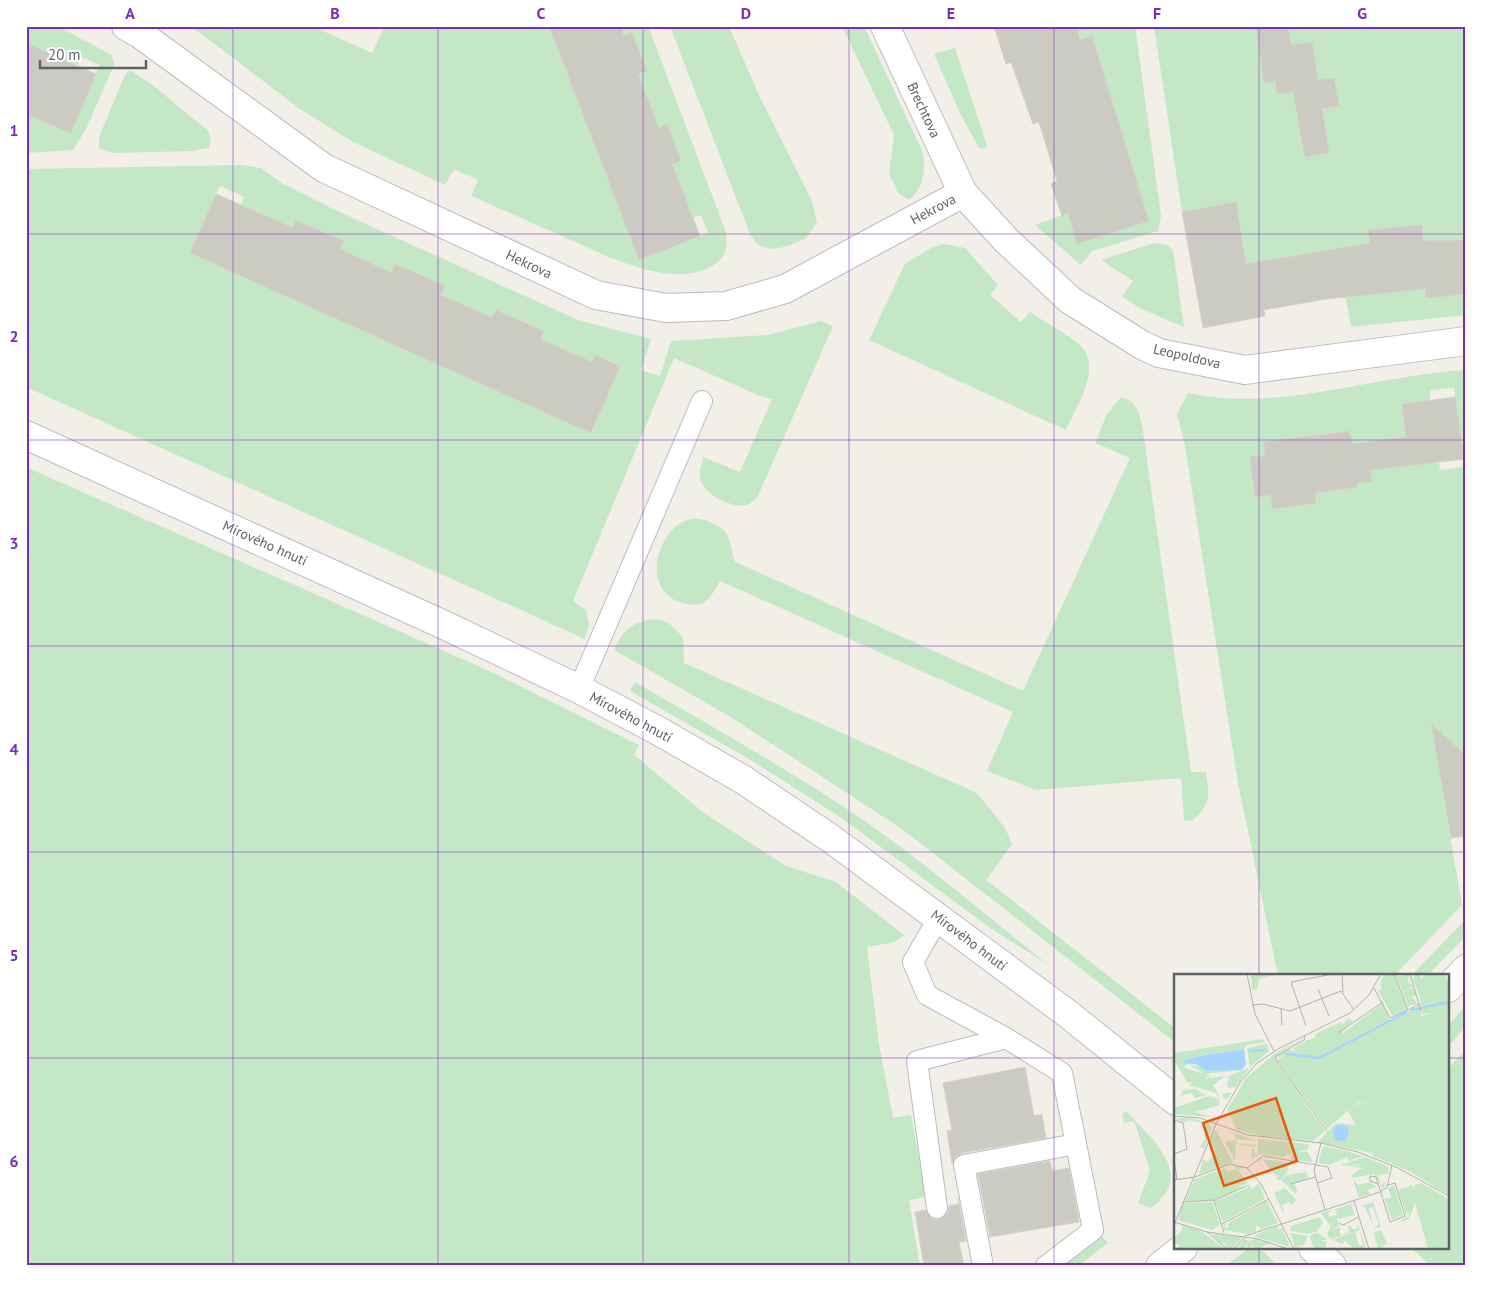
<svg xmlns="http://www.w3.org/2000/svg" width="1492" height="1292" viewBox="0 0 1492 1292" font-family="'PT Sans',sans-serif">
	<rect width="100%" height="100%" fill="#f1efe7"/>
	<g fill="#c4e8c6" fill-rule="evenodd">
		<path d="M26 26H57L112 55 114 65 86 129 73 150 26 153V114L71 133 100 65 81 57 78 65 26 43 29 35 26 34Z"/>
		<path d="M191 26H312L372 53 385 26H549L639 260 708 233 701 215 693 218 672 164 681 161 667 125 659 128 638 74 647 71 632 33 624 36 620 26H648L726 232C728 251 725 260 708 268 664 289 595 250 555 233 527 221 499 208 471 196L478 180 454 169 445 185 353 142 300 109Z"/>
		<path d="M670 26H729L757 91 812 201 817 223 805 239 785 247 770 249 757 244 750 234Z"/>
		<path d="M842 26H864L923 153C926 172 923 186 910 200L899 194 889 174 894 135Z"/>
		<path d="M1075 26H1135L1161 215 1158 231 1092 251 1081 265 1035 225 1068 213 1078 244 1149 221 1092 36 1080 40Z"/>
		<path d="M1154 26H1256L1264 83 1275 81 1277 94 1293 92 1297 113 1339 106 1318 80 1312 43 1291 45 1288 26H1466V315L1351 327 1337 248 1246 264 1236 203 1182 212ZM1422 225 1426 273 1435 288V297L1426 298 1425 289 1375 294 1369 230Z"/>
		<path d="M955 48 987 146 984 149 979 148 961 115 934 54Z"/>
		<path d="M130 70 155 87 208 131 211 141 209 148 192 151 114 153 105 151 99 148V137L125 75Z"/>
		<path d="M241 165 261 168 282 183 335 210 578 320 651 339 641 370 660 376 671 341 768 335 821 321 833 326 758 496C755 499 751 504 746 505 732 508 708 496 702 484 698 475 701 466 703 457L740 472 772 399 760 396 674 358 573 601 586 610 589 625 585 639 26 387V169ZM220 186 244 197 241 205 293 228 297 220 344 241 340 249 392 273 395 265 441 295 492 318 497 310 544 331 540 339 592 362 595 355 619 365 592 433 190 253Z"/>
		<path d="M1154 243 1168 245 1173 250 1184 327 1139 308 1122 296 1133 281 1101 260Z"/>
		<path d="M944 244 965 248 998 285 990 295 1021 322 1030 312C1046 323 1064 332 1079 344 1104 365 1076 407 1066 430L869 340 905 264 933 247Z"/>
		<path d="M1466 370V756L1431 725 1462 905 1394 976H1278L1238 783 1185 446 1177 414 1188 393C1280 413 1374 375 1466 370ZM1454 388 1464 467 1440 470 1439 462 1410 465 1402 404 1430 400V390ZM1349 431 1352 444 1366 442 1372 481 1357 483V487L1315 493 1316 503 1273 509 1264 442Z"/>
		<path d="M1121 397C1136 401 1138 410 1142 424L1191 772H1206C1209 794 1212 803 1193 820L1184 821 1181 778 1036 790 987 771 1013 712 720 581C711 596 707 608 687 604 630 594 664 503 707 521 713 524 722 527 726 533 731 542 732 553 735 562L1023 691 1130 458 1095 443 1107 414Z"/>
		<path d="M26 467 485 669 639 745 634 755 704 813 786 866 836 882 904 935 895 942 867 947 879 1044 893 1118 911 1115 926 1197 909 1200 920 1266H26Z"/>
		<path d="M656 619 669 623 683 637 684 663 977 793 1005 828 1012 844 986 880 1176 1029V1043L902 829 729 716 614 650C622 630 634 621 656 619Z"/>
		<path d="M635 682C714 728 794 772 869 824 931 868 989 917 1048 965L986 925 843 819 754 762 630 691Z"/>
		<path d="M1464 921 1466 936 1427 976H1411Z"/>
		<path d="M1466 1005V1026L1448 1047V1026Z"/>
		<path d="M1466 1049V1266H1431L1411 1248H1448V1069Z"/>
		<path d="M1126 1111C1151 1138 1197 1175 1151 1208L1138 1203 1150 1171 1135 1123 1132 1121 1124 1123 1122 1114Z"/>
		<path d="M1101 1235 1108 1243 1078 1266H1062Z"/>
		<path d="M1250 1248H1259L1279 1266H1232L1229 1263Z"/>
	</g>
	<g fill="#cccbc3" stroke="#d6d2c5">
		<path d="M549 26H620L624 36 632 33 647 71 638 74 659 128 667 124 681 161 672 164 700 236 639 260Z"/>
		<path d="M994 26H1076L1080 40 1092 36 1149 221 1077 244 1068 213 1062 216 1051 184 1057 181 1039 122 1033 124 1011 62 1006 64Z"/>
		<path d="M1256 26H1288L1291 45 1312 42 1318 80 1334 78 1339 106 1322 109 1329 153 1305 157 1293 92 1277 94 1275 81 1264 83Z"/>
		<path d="M26 43 96 74 71 133 26 114Z"/>
		<path d="M216 194 293 228 296 220 344 241 340 249 392 273 395 264 445 286 441 295 492 318 496 310 544 331 540 339 592 362 595 355 620 366 591 433 190 253Z"/>
		<path d="M1236 202 1246 264 1370 243 1368 230 1422 225 1423 241 1466 240V294L1426 298 1425 289 1326 299 1264 310 1265 316 1203 328 1182 212Z"/>
		<path d="M1455 397 1464 459 1370 470 1372 481 1357 483V487L1315 493 1316 503 1272 509 1271 495 1255 497 1250 457 1265 456 1264 442 1349 431 1352 444 1406 437 1402 404Z"/>
		<path d="M1431 723 1466 756V836L1451 838Z"/>
		<path d="M1025 1067 1034 1116 1042 1114 1046 1138 962 1153 956 1156 952 1164 947 1131 952 1130 943 1083Z"/>
		<path d="M1050 1161 1052 1171 1069 1168 1079 1222 990 1237 978 1174Z"/>
		<path d="M958 1198 966 1241 959 1242 964 1266H924L915 1212 925 1210 932 1219 939 1220 948 1213 949 1206 959 1204Z"/>
	</g>
	<g fill="none" stroke-linecap="round" stroke-linejoin="round">
		<defs>
			<g id="service">
				<path d="M579 689 702 401"/>
				<path d="M939 917 913 962 927 995 1006 1038 1062 1073 1093 1230 1046 1266"/>
				<path d="M937 1208 917 1061 1006 1038"/>
				<path d="M983 1266 964 1165 1076 1144"/>
			</g>
			<g id="minor">
				<path d="M126 26 140 34 324 168 596 295 666 308 726 306 785 289 963 193"/>
				<path d="M885 26 963 193 1006 240 1070 300 1142 345 1159 353 1245 370 1466 341"/>
			</g>
			<path id="tertiary" d="M1448 988 1466 969"/>
			<g id="secondary">
				<path d="M26 435 442 624 579 689 655 729 742 779 830 838 1068 1014 1176 1101"/>
				<path d="M1313 1248 1332 1266"/>
				<path d="M1160 1266 1183 1248"/>
			</g>
		</defs>
		<use href="#service" stroke="#b9bcc1" stroke-width="22"/>
		<use href="#minor" stroke="#b9bcc1" stroke-width="30"/>
		<use href="#tertiary" stroke="#b9bcc1" stroke-width="30"/>
		<use href="#secondary" stroke="#babdc3" stroke-width="30"/>
		<use href="#service" stroke="#fff" stroke-width="20"/>
		<use href="#minor" stroke="#fff" stroke-width="28"/>
		<use href="#tertiary" stroke="#fff" stroke-width="28"/>
		<use href="#secondary" stroke="#fff" stroke-width="28"/>
	</g>
	<path fill="none" stroke="#7b2cbf" stroke-width="1" stroke-opacity="0.55" d="M233 26V1266M438 26V1266M643 26V1266M849 26V1266M1054 26V1266M1259 26V976M26 234H1466M26 440H1466M26 646H1466M26 852H1466M26 1058H1176M1448 1058H1466M1259 1248V1266"/>
	<g text-anchor="middle" stroke-width="4" stroke-linejoin="round" paint-order="stroke">
		<g font-size="14" fill="#5e6268" stroke="#fff">
			<text transform="translate(924 110) rotate(65)" y="5">Brechtova</text>
			<text transform="translate(933 209) rotate(-28)" y="5">Hekrova</text>
			<text transform="translate(529 264) rotate(25)" y="5">Hekrova</text>
			<text transform="translate(1187 356) rotate(13)" y="5">Leopoldova</text>
			<text transform="translate(265 543) rotate(24)" y="5">Mírového hnutí</text>
			<text transform="translate(631 717) rotate(28)" y="5">Mírového hnutí</text>
			<text transform="translate(969 940) rotate(37)" y="5">Mírového hnutí</text>
		</g>
	</g>
	<g transform="translate(1174 974)">
		<rect width="275" height="275" fill="#f1efe7"/>
		<path d="M77 0H104L85 5 83 15 78 16ZM210 0H219L232 33V36L218 42 204 16 208 15 206 10ZM221 0 225 3 235 0 234 8 239 12 233 15 240 14 243 21 238 23 244 30 234 32ZM237 0 240 7V0H246L247 5 251 0H271L275 13V221L235 197 199 182 174 137 185 128 194 130 185 127 153 155 103 86 112 81 103 84 104 81 114 75 121 78 119 74 130 68 134 70 131 67 142 63 141 60 167 48 168 50 176 44 178 48 168 58 169 59 209 29 216 47 246 32 247 42 258 39 248 40 246 24ZM89 65 91 68 73 71 70 75 24 82 13 88 17 90 11 91V94L30 100 16 91 68 96 31 100 37 102 14 109 0 86V79ZM130 65 103 80 101 86 151 157 139 167 88 162 63 156 53 136 72 104 104 77ZM93 70 95 77 76 93 73 74ZM74 94V96L53 125 50 124 48 120 58 118 61 113 54 114 53 105 55 108 56 105 52 102 39 111 47 124 40 118 15 111 23 105 55 102ZM21 115 32 121 21 124 18 119 6 122 9 116ZM35 122 45 125 46 131 21 138 39 143 0 140V134ZM0 144H12L25 146 35 151 38 153 30 174 26 173 31 165 29 149 15 146 10 149ZM169 149 183 152 197 179 144 168 161 150ZM41 155V157L46 155 67 162 56 157 82 167 62 165 60 160 45 155 43 158 59 188 25 200 29 185 34 188 41 175 36 166ZM84 165 135 170 133 176 124 178H134L139 188 117 186V181L122 178 108 183 85 180V181L77 185 78 175 81 176 79 180H84ZM62 166V169L82 171 81 173 62 170 61 186 51 168ZM149 172 165 175 189 182 175 187 173 183 155 191 144 189ZM191 183 215 193 214 200 204 201 207 211 212 207 209 215 200 200 178 204V201L188 194 178 193 189 189 176 192 166 191ZM86 185 107 187 115 189 113 198 108 206H102L103 203 88 185 85 188 97 203 84 188ZM60 191 69 193 64 196 78 215 85 209 91 225 49 248 41 227 74 214 72 209 58 219 38 226 11 227 21 205 52 194 54 197 62 196 68 206ZM133 198 134 204 120 210 124 218 121 219 108 207 112 201ZM179 206 184 211 195 208 202 212 204 217 202 213 193 216 196 220 185 223ZM247 209 275 225V275H254L241 229 235 245 221 250 235 242 234 238 232 240 224 216 238 211 241 216 240 211ZM220 211 229 241 218 246 210 225 217 223 214 214ZM111 214 122 226 118 231 115 228 108 231 110 237 109 238 100 219ZM93 227 104 249 83 257 87 254 82 251V257L73 260 50 256 49 251 52 250 51 254 54 253V249ZM39 228 46 251 38 256 4 246 9 229ZM199 228 207 253 205 254H201L200 253 205 250 199 233 195 234 199 252 191 233H186ZM177 230 181 241 163 245 165 252 158 255 166 254V261L170 260 175 258 174 250 180 256 184 254 183 247 186 256 156 265 155 264 153 259 157 253 147 239 160 235 154 239 155 243 163 241 161 235ZM146 243 149 249 142 258 133 260 116 257 117 252ZM9 251 28 258 50 274 2 275 0 272 3 274 6 271 0 269V263L7 258ZM103 252 104 256 108 254 116 273 79 262ZM186 256 191 271 188 275H180L170 266 169 270 158 266 181 258 185 272 189 271ZM207 256 213 269 205 275 199 259ZM114 258 121 271 116 259 134 262 130 271 122 272 127 275H122ZM143 259 153 265 147 267H153L151 275H142L138 271 136 261ZM38 261 39 260 68 263 58 275H54L50 271 54 268 48 270ZM71 264 74 267 83 265 97 269 83 275H79L80 272 74 274 73 270 69 275H65L67 270 61 275Z" fill="#c4e8c6"/>
		<path d="M70 75 72 90 68 96 32 97 24 91 7 88 25 82ZM159 159a8 8 0 1 1 16 0a8 8 0 1 1-16 0Z" fill="#a9d3ff"/>
		<path fill="none" stroke="#a9d3ff" stroke-width="2.5" d="M237 36 275 28M75 77 91 76M111 80 145 84 233 38"/>
		<path fill="none" stroke="#b2b3b0" stroke-width="1" d="M73 0 81 40 100 77M168 0 169 18M220 0 234 36 246 30M236 0 247 37M200 14 216 44 234 36M144 15 155 42M78 31 89 30 116 37 167 17 180 36M107 35 108 51M132 52 117 8 159 0M164 59 209 28M131 62 130 66 102 82V86L153 157M0 142 26 144 74 161 147 169 184 178 224 194 275 222M0 146 9 149 13 175 0 180M42 150 67 107 82 90 104 75 176 39 195 21 207 0M147 169 140 197 151 236M0 184 3 206M73 194 89 182 154 193 158 204 143 209M0 206 21 203 56 190 73 194 87 210 120 275M117 210 141 203M204 210 196 207V202L202 203 216 248 231 242 221 209 214 211M40 226 50 259M180 227 195 275M8 228 41 226 72 212M0 248 33 258 84 265 114 275M165 249 169 251 185 243M48 250 95 225M0 251 42 150M33 258 53 275M60 275 71 262 206 218 213 213 218 191"/>
		<path fill="#e8590c" fill-opacity="0.15" stroke="#e8590c" stroke-width="2.5" d="M102 124 123 187 50 212 29 149Z"/>
		<rect width="275" height="275" fill="none" stroke="#5e6268" stroke-width="2.5"/>
	</g>
	<rect width="1492" height="1292" fill="none" stroke="#ffffff" stroke-width="55"/>
	<path d="M40 60v8h106v-8" fill="none" stroke="#5e6268" stroke-width="2.5"/>
	<text x="48" y="60" font-size="15" fill="#5e6268" stroke="#ffffff" stroke-width="4" paint-order="stroke">20 m</text>
	<rect x="28" y="28" width="1436" height="1236" fill="none" stroke="#7b2cbf" stroke-width="2"/>
	<g font-size="16" text-anchor="middle" font-weight="bold" fill="#7b2cbf">
		<text x="130" y="19">A</text>
		<text x="335" y="19">B</text>
		<text x="541" y="19">C</text>
		<text x="746" y="19">D</text>
		<text x="951" y="19">E</text>
		<text x="1157" y="19">F</text>
		<text x="1362" y="19">G</text>
		<text x="14" y="136">1</text>
		<text x="14" y="342">2</text>
		<text x="14" y="549">3</text>
		<text x="14" y="755">4</text>
		<text x="14" y="961">5</text>
		<text x="14" y="1167">6</text>
	</g>
</svg>
